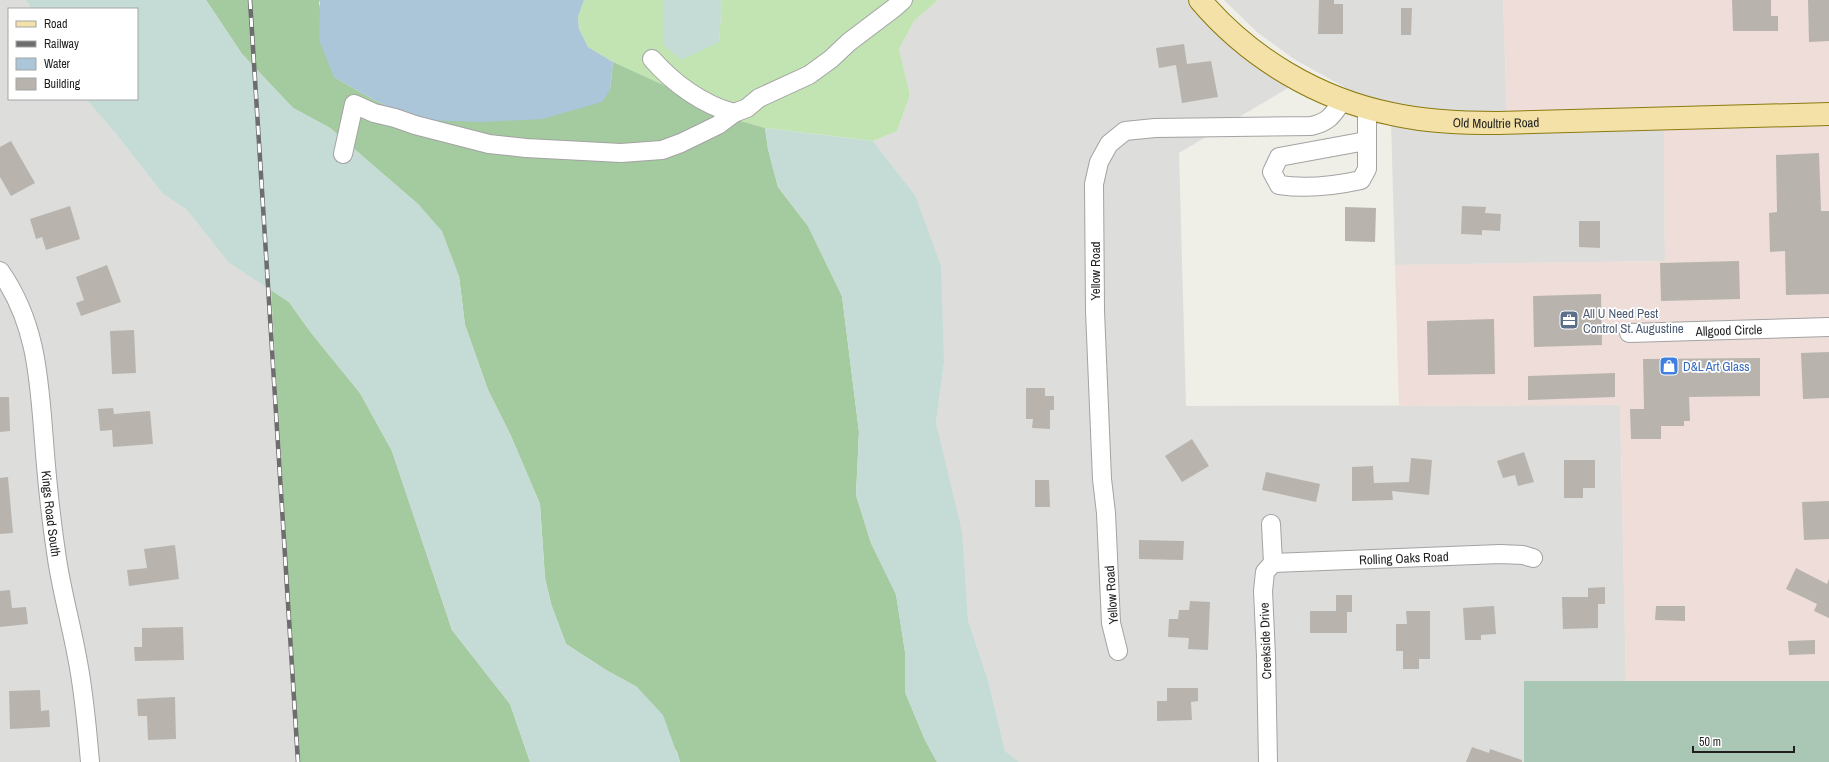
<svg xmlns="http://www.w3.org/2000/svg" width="1829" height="762" viewBox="0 0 1829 762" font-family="'Archivo Narrow',sans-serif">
	<rect width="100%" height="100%" fill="#efeee7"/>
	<g fill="#dddddc">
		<path d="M0 0H26L31 9H9V99H86L117 135 163 194 186 209 229 263 271 290 299 762H0Z"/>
		<path d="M938 0H1191L1293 85 1179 153 1186 406 1620 405 1626 681H1524V762H1019L1005 751 988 680 968 620 965 580 936 423 944 363 915 195 873 141 897 131 910 95 899 49 914 21Z"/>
		<path d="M1224 0H1503L1507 114 1463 115 1369 101 1294 59 1257 32Z"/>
		<path d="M1391 122 1664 126 1665 261 1395 265Z"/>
	</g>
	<g fill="#eeddd8">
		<path d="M1503 0H1829V106L1507 114Z"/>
		<path d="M1829 122V681H1626L1620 405 1399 406 1395 265 1665 261 1664 126Z"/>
	</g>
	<path fill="#c1e4b2" d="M584 0H664V45L719 42 722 0H938L914 21 899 49 910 95 897 131 873 141 765 128 706 111 670 88 613 62 588 47 579 29 578 17Z"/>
	<g fill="#a4ca9f">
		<path d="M206 0H320L319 3 334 77 374 100 419 120 610 90 613 62 670 88 706 111 765 128 768 149 778 187 808 226 842 296 859 432 856 495 871 543 896 594 905 652V692L925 740 937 762H680L677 752 637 687 606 670 566 644 551 604 545 578 540 504 511 436 488 390 465 325 459 276 419 205 330 128 293 108 242 54Z"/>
		<path d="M271 290 289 302 312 334 360 393 392 451 452 630 510 704 530 762H299Z"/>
	</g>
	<g fill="#c5dcd6">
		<path d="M26 0H206L242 54 293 108 330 128 419 205 442 231 459 276 465 325 488 390 511 436 540 504 545 578 551 604 566 644 606 670 637 687 663 715 680 762H530L510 704 452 630 392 451 360 393 312 334 289 302 229 263 186 209 163 194 117 135 86 99H137V9H31Z"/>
		<path d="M664 0H722L719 42 681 60 664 45Z"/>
		<path d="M765 128 873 141 915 195 941 266 944 363 936 423 962 532 968 620 988 680 1005 751 1019 762H937L925 740 905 692V652L896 595 871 543 856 495 859 432 842 296 808 226 778 187 768 149Z"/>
	</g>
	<rect fill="#aac6b4" x="1524" y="681" width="305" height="81"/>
	<path fill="#abc6d8" d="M320 0H584L578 17 579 29 588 47 613 62 610 90 602 102 542 119 482 122 419 120 374 100 334 77 319 40Z"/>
	<g fill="#b8b4ad">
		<path d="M1319 0H1334V4H1343V34H1318Z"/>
		<path d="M1732 0H1771V16H1778V31H1733Z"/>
		<path d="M1808 0H1829V41L1809 42Z"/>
		<path d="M1401 8H1412L1411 35H1401Z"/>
		<path d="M1184 44 1187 64 1211 61 1218 97 1182 103 1176 65 1159 68 1156 48Z"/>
		<path d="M11 141 35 183 11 196 0 177V147Z"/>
		<path d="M1819 153 1821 211H1829V294L1786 295 1785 251 1770 252 1769 213 1777 212 1776 155Z"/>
		<path d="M70 206 80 239 46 250 42 237 36 239 30 219Z"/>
		<path d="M1462 206 1486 207 1485 213 1501 214 1500 231 1482 230V235L1461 234Z"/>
		<path d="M1345 207 1376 208 1375 242 1345 241Z"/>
		<path d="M1579 221H1600V248L1579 247Z"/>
		<path d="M1739 261 1740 299 1661 301 1660 263Z"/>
		<path d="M107 265 121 302 81 316 76 303 84 300 76 277Z"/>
		<path d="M1601 294 1602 345 1534 347 1533 296Z"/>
		<path d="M1494 319 1495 374 1428 375 1427 321Z"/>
		<path d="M134 330 136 373 112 374 110 331Z"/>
		<path d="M1829 352V398L1803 399 1801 353Z"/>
		<path d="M1760 358V396L1689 397 1690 421H1684V426H1661V439H1631L1630 409H1644L1643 359Z"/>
		<path d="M1615 373V397L1528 400V376Z"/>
		<path d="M1026 388H1045V396H1054V410H1050V429L1032 428 1033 419H1026Z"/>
		<path d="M0 397H9L10 431 0 432Z"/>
		<path d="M113 408 114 414 150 411 153 444 113 447 112 430 100 431 98 409Z"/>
		<path d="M1192 439 1209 466 1182 482 1165 456Z"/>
		<path d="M1524 452 1534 482 1518 486 1515 475 1503 478 1497 461Z"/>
		<path d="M1411 458 1432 460 1429 495 1392 491 1393 500 1352 501V467L1373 466 1374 483 1409 482Z"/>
		<path d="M1564 460H1595V488H1583V498H1564Z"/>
		<path d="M1266 472 1320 484 1316 502 1262 490Z"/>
		<path d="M8 477 13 533 0 534V478Z"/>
		<path d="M1035 480H1049L1050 507H1035Z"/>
		<path d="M1829 501V539L1804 540 1802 502Z"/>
		<path d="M1139 540 1184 541 1183 560 1139 559Z"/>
		<path d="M175 545 179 579 129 586 127 570 147 568 144 549Z"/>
		<path d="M1796 568 1827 584 1829 579V618L1814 611 1817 604 1786 589Z"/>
		<path d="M1605 587V604H1598V628L1563 629 1562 597H1588V588Z"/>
		<path d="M10 590 12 608 26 607 28 624 0 627V591Z"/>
		<path d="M1336 595H1352V612H1347V633H1310V611H1336Z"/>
		<path d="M1190 601 1210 602 1208 650 1188 649 1189 638 1168 637 1169 619H1178L1179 610H1189Z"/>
		<path d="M1494 606 1496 634 1481 635V640H1465L1463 608Z"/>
		<path d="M1656 606H1685V621L1655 620Z"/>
		<path d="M1406 611H1430V659H1419V669H1403V651H1396V624H1407Z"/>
		<path d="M183 627 184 660 135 661 134 647H142V628Z"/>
		<path d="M1815 640V654L1789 655 1788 641Z"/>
		<path d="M1167 688H1198V701L1191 702 1192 720 1157 721V701H1167Z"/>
		<path d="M40 690 41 711 49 710 50 727 10 729 9 691Z"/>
		<path d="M175 697 176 739 148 740 147 716H138L137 699Z"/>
		<path d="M1472 747 1489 753 1490 749 1522 760V762H1466Z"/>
	</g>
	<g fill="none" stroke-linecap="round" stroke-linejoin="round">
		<defs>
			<g id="minor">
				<path d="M652 59C673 83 703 105 734 113"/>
				<path d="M1366 141 1279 157 1272 172 1279 185C1306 189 1334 186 1361 180L1367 169V108"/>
				<path d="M343 154 354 104 374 113 395 118 415 125 489 144 526 148 621 153 662 150 681 143 718 125 734 113 747 108 759 98 809 75 831 59 849 42 894 8 903 0"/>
				<path id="s1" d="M0 271C37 324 39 379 44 441 47 481 51 520 57 559 62 592 71 624 77 657 84 691 87 727 90 762"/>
				<path id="s2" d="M1629 333 1829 327"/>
				<path id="s3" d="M1273 563 1500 554 1523 555 1533 558"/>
				<path d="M1118 651 1111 623 1106 513 1102 479 1095 311 1094 184 1099 162 1109 144 1125 131 1155 128 1311 126C1330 122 1333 114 1343 100"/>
				<path d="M1268 762 1266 656 1263 591 1265 572 1273 563 1271 524"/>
			</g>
			<g id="major">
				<path id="s4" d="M1200 0C1249 58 1318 99 1392 114 1427 122 1463 123 1498 123L1829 114"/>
			</g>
		</defs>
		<use href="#minor" stroke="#a3a3a3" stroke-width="20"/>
		<use href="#major" stroke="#8c7b0f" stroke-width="24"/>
		<use href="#minor" stroke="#fff" stroke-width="18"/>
		<use href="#major" stroke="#f3e1a8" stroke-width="22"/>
		<defs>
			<path id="rail" d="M250 0 298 762"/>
		</defs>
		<use href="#rail" stroke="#6d6d6d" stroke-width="4.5"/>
		<use href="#rail" stroke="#fff" stroke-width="3" stroke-dasharray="9" stroke-linecap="butt"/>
	</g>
	<defs>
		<symbol id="office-square" viewBox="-11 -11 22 22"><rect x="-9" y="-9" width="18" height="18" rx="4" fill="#5c6f8a" stroke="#fff"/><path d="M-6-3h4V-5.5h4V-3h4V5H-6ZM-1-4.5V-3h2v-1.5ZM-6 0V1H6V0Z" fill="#fff"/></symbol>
		<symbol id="shop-square" viewBox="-11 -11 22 22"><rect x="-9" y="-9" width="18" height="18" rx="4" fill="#3f7fe0" stroke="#fff"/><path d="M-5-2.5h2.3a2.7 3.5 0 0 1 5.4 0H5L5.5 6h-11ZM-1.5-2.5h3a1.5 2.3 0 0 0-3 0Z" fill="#fff"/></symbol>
	</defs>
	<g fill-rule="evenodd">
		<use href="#office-square" x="1558" y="309" width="22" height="22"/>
		<use href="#shop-square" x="1658" y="355" width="22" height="22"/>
	</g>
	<g text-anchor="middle" stroke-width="3.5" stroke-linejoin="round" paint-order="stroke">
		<g font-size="13" fill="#1f1f1f" stroke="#fff">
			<text dy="5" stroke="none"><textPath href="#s4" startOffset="332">Old Moultrie Road</textPath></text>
			<text transform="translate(1095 271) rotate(-90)" y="5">Yellow Road</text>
			<text dy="5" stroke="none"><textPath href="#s2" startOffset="100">Allgood Circle</textPath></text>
			<text dy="5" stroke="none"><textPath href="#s1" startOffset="251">Kings Road South</textPath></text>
			<text dy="5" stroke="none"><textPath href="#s3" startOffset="131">Rolling Oaks Road</textPath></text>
			<text transform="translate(1111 595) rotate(-94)" y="5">Yellow Road</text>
			<text transform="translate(1265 641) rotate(-92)" y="5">Creekside Drive</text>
		</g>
		<g font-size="13" fill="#4e5e75" stroke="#fff" text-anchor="start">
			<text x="1583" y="318">All U Need Pest<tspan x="1583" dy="15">Control St. Augustine</tspan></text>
		</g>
		<g font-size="13" fill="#366cbe" stroke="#fff" text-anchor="start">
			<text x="1683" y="371">D&amp;L Art Glass</text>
		</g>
	</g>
	<rect x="8" y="8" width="130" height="92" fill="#ffffff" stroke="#a5a5a5"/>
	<rect x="16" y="21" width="20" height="6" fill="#f3e1a8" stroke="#a5a5a5"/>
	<text x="44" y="28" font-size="12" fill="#1f1f1f">Road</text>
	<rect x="16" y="41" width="20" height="6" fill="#6d6d6d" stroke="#a5a5a5"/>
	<text x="44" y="48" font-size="12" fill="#1f1f1f">Railway</text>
	<rect x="16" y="58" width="20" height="12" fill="#abc6d8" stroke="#a5a5a5"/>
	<text x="44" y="68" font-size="12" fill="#1f1f1f">Water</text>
	<rect x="16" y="78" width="20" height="12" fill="#b8b4ad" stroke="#a5a5a5"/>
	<text x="44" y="88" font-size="12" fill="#1f1f1f">Building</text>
	<path d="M1693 746v6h101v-6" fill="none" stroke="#1f1f1f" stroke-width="2"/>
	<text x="1699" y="746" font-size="12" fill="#1f1f1f" stroke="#ffffff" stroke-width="3" paint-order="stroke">50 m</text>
</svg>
